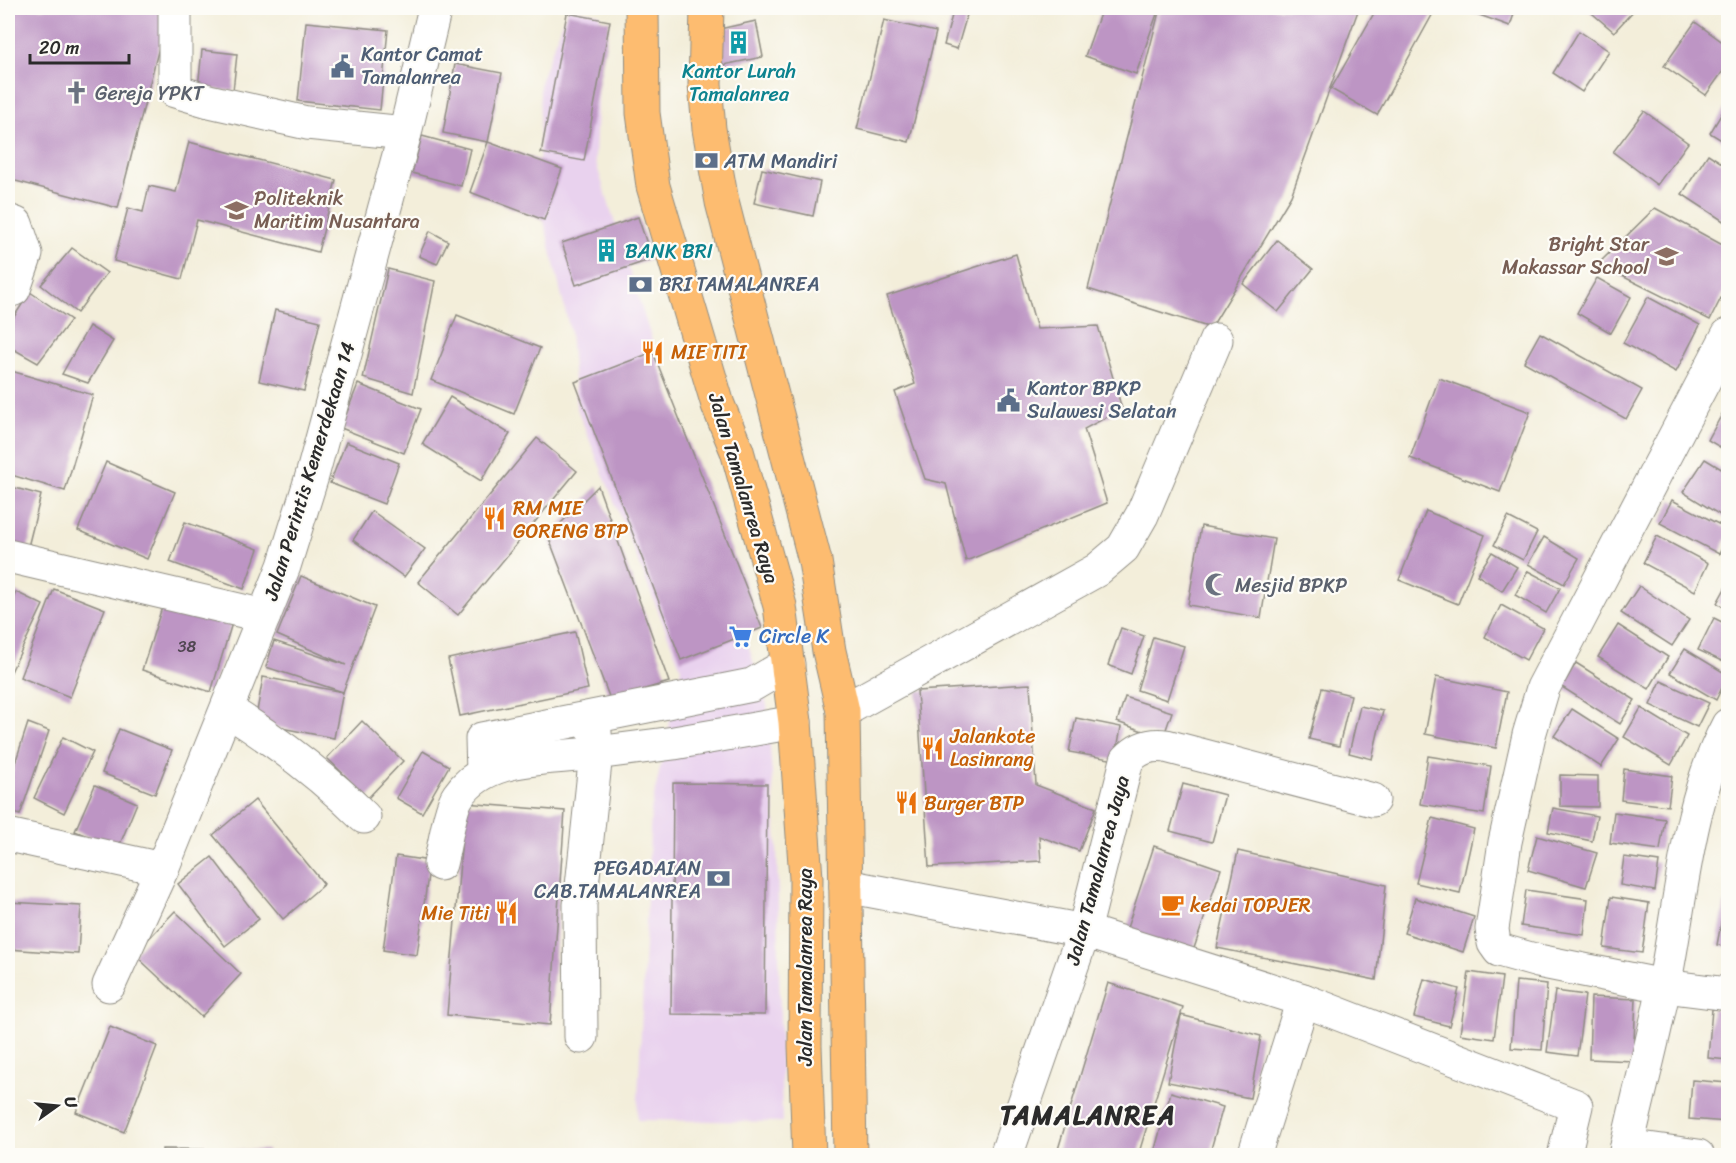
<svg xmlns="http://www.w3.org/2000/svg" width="1736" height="1163" viewBox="0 0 1736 1163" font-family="Sriracha,sans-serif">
	<rect width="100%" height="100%" fill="#fdfcf7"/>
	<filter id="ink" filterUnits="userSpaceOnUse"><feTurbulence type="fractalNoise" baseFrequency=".0167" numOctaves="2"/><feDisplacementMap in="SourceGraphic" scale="12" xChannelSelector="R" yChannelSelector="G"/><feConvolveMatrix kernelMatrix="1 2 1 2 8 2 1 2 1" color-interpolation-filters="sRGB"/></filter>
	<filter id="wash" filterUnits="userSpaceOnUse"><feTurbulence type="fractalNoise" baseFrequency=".008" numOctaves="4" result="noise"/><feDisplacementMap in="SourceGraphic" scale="24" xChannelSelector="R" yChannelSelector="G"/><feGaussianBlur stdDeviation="1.35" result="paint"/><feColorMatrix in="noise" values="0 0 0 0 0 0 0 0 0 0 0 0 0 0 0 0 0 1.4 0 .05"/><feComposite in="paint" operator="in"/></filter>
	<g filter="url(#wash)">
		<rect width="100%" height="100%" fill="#f3eeda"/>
		<path fill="#e9d2ee" d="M568 8 600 14 595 160 767 705 777 846 782 1122 637 1120 651 811 681 668 576 406 570 331 539 200 540 82Z"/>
		<g id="blocks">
			<g fill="#bd95c4">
				<path d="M8 8H169L118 208 8 179Z"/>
				<path d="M954 8H969L957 49 944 45Z"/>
				<path d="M1102 8H1159L1136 74 1085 56Z"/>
				<path d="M1160 8H1359L1291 196 1211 328 1088 289Z"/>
				<path d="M1377 8H1436L1377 115 1331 89Z"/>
				<path d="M1460 8H1516L1510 26Z"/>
				<path d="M1586 8H1636L1614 32Z"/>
				<path d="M567 13 610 21 584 161 541 153Z"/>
				<path d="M884 20 936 32 909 142 857 129Z"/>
				<path d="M756 21 763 57 723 65 715 30Z"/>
				<path d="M306 22 388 30 380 110 298 101Z"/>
				<path d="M1695 22 1728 46V64L1706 95 1664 66Z"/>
				<path d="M1579 31 1609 51 1582 92 1553 73Z"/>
				<path d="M202 50 237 54 233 91 198 88Z"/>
				<path d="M455 64 502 73 488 142 443 133Z"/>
				<path d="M1728 103V144L1710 133Z"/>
				<path d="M1644 111 1688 143 1657 185 1613 152Z"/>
				<path d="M422 136 470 149 461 186 412 173Z"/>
				<path d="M189 142 336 180 318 252 197 220 182 279 114 261 128 208 143 212 149 186 176 192Z"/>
				<path d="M488 142 562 169 544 220 470 192Z"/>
				<path d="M1708 154 1728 167V224L1682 194Z"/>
				<path d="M762 169 820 182 813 216 754 203Z"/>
				<path d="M1655 208 1728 248V284L1710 320 1598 264Z"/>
				<path d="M638 217 652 259 576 285 562 243Z"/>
				<path d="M430 231 448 241 437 264 419 256Z"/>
				<path d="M1277 240 1313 269 1278 312 1243 284Z"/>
				<path d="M72 248 107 273 77 313 41 285Z"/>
				<path d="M1016 254 1037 329 1098 326 1122 409 1084 429 1107 503 966 561 946 484 925 479 895 392 915 384 887 296Z"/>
				<path d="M388 269 435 281 413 393 363 378Z"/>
				<path d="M1597 278 1631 297 1611 333 1577 313Z"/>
				<path d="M30 292 71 320 38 363 8 346V326Z"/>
				<path d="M1648 297 1700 325 1676 372 1623 343Z"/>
				<path d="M275 310 320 321 304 391 259 381Z"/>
				<path d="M457 315 540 348 514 414 431 380Z"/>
				<path d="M89 326 113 341 88 383 62 374Z"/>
				<path d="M1540 333 1642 390 1626 419 1524 362Z"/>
				<path d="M653 352 762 628 681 660 575 382Z"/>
				<path d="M8 370 93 395 65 491 8 474Z"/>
				<path d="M1439 378 1530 412 1500 492 1410 458Z"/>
				<path d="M358 384 421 409 404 453 341 428Z"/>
				<path d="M450 397 510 434 481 481 422 444Z"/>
				<path d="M1728 403V452L1708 440Z"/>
				<path d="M537 438 577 471 458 615 418 582Z"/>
				<path d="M346 442 399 463 384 504 330 483Z"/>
				<path d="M1705 459 1728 473V520L1683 492Z"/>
				<path d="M106 462 175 492 147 559 78 530Z"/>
				<path d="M8 486 41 495 27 551 8 547Z"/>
				<path d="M598 486 669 682 610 699 548 536Z"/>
				<path d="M1672 500 1728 529V536L1719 554 1660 523Z"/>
				<path d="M372 511 425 549 404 577 353 540Z"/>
				<path d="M1426 511 1485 535 1458 604 1399 580Z"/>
				<path d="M1508 517 1537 532 1523 560 1494 545Z"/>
				<path d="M185 522 258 549 244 589 170 562Z"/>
				<path d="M1201 526 1274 539 1261 618 1188 605Z"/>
				<path d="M1657 536 1708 563 1695 591 1643 563Z"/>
				<path d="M1544 537 1579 558 1564 584 1528 564Z"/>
				<path d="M1492 552 1517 567 1502 591 1477 575Z"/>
				<path d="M1528 571 1560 588 1546 613 1515 595Z"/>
				<path d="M301 576 375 607 343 692 266 667 274 641 346 665 277 635Z"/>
				<path d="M1728 583V610L1717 603Z"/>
				<path d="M1639 586 1689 620 1672 646 1621 613Z"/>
				<path d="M54 589 105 609 70 697 20 677Z"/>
				<path d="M16 592 43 605 8 678V610Z"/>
				<path d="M164 601 232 623 211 692 142 670Z"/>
				<path d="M1501 605 1543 628 1526 660 1485 637Z"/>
				<path d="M1714 618 1728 625V664L1698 650Z"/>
				<path d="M1618 625 1668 657 1649 689 1598 657Z"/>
				<path d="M1121 628 1144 636 1131 674 1108 665Z"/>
				<path d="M575 632 588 689 460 716 448 659Z"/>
				<path d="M1153 637 1184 646 1167 700 1137 690Z"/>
				<path d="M1685 649 1728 675 1716 700 1670 673Z"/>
				<path d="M1576 663 1635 700 1620 724 1562 687Z"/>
				<path d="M263 677 343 692 334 738 255 723Z"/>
				<path d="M1436 677 1507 692 1496 748 1425 734Z"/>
				<path d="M1661 681 1709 703 1697 727 1650 705Z"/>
				<path d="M1030 684 1036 785 1096 808 1079 851 1039 836 1041 861 929 867 917 691Z"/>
				<path d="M1322 688 1351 695 1339 746 1309 739Z"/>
				<path d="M1125 697 1172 712 1163 738 1117 722Z"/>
				<path d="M1360 706 1383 711 1372 759 1349 753Z"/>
				<path d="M1641 708 1687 736 1671 765 1624 737Z"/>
				<path d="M1572 709 1619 739 1601 767 1554 736Z"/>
				<path d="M1076 718 1121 727 1115 760 1069 752Z"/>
				<path d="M362 721 403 761 368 798 327 758Z"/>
				<path d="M28 723 49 731 20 815 8 811V785Z"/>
				<path d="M119 729 172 750 155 794 102 773Z"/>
				<path d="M63 737 93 752 64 813 34 798Z"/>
				<path d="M423 751 449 766 422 813 396 798Z"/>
				<path d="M1428 756 1491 766 1484 814 1420 804Z"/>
				<path d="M1624 769 1672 776 1668 806 1621 800Z"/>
				<path d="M1560 775 1598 776V807L1560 806Z"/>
				<path d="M673 783 767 784 765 1015 671 1014Z"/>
				<path d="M1183 784 1225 795 1212 842 1170 831Z"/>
				<path d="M95 785 137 803 118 849 75 831Z"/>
				<path d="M255 800 324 884 283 919 213 835Z"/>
				<path d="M465 803 565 811 550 1025 447 1015Z"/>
				<path d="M1553 808 1597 816 1592 841 1548 832Z"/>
				<path d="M1614 812 1665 819 1660 850 1610 843Z"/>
				<path d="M1432 818 1474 829 1460 893 1416 883Z"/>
				<path d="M1537 836 1597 853 1586 887 1528 870Z"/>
				<path d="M1154 846 1221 869 1189 963 1123 940Z"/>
				<path d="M1238 851 1386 885 1376 980 1217 948Z"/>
				<path d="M396 856 430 861 417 955 383 950Z"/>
				<path d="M212 857 259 919 225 946 178 884Z"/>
				<path d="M1624 857 1659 862 1655 891 1620 885Z"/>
				<path d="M1526 890 1588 899 1584 935 1521 926Z"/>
				<path d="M1611 897 1649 903 1642 953 1604 948Z"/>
				<path d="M1415 898 1474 917 1463 952 1404 933Z"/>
				<path d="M8 902 81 906 78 954 8 949Z"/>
				<path d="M1725 902 1728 903V947L1717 945Z"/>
				<path d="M175 911 241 974 201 1017 134 954Z"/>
				<path d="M1469 972 1502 977 1494 1039 1460 1034Z"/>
				<path d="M1424 979 1459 989 1449 1026 1414 1017Z"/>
				<path d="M1516 981 1547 984 1542 1050 1511 1048Z"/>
				<path d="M1108 983 1183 1007 1180 1017 1138 1156H1056Z"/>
				<path d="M1555 991 1585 995 1577 1056 1547 1052Z"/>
				<path d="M1591 997 1636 999 1633 1061 1589 1059Z"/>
				<path d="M1712 1009 1728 1010V1060L1708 1058Z"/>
				<path d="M1181 1015 1261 1036 1250 1098 1168 1082Z"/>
				<path d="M110 1027 157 1046 124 1132 76 1112Z"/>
				<path d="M1692 1080 1728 1083V1122L1689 1119Z"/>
				<path d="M1171 1092 1223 1107 1209 1156H1153Z"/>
				<path d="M162 1149 267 1150V1156H162Z"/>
			</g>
		</g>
	</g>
	<g filter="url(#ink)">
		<use href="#blocks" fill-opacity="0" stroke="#8f8c82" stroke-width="1.5"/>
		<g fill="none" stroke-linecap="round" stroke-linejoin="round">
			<defs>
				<g id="minor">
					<path d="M175 8V91L209 101 307 123 405 133"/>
					<path d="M8 221 16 224 26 254 14 289 8 291"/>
					<path d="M1728 335 1543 688 1529 735 1505 842 1492 929 1494 943 1499 950 1538 961 1664 986 1728 994"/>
					<path d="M8 556 264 616"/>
					<path d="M227 710C278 742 321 774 364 817"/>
					<path d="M843 711 1097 570 1123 548 1142 515 1216 340"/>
					<path d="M483 772 482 739 752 685 788 664"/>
					<path d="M8 835 162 869"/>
					<path d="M440 864C444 849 450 807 458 796 487 753 550 760 596 753L595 732"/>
					<path d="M846 886 1084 931 1303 1000 1576 1106 1564 1156"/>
					<path d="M109 985 162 869 284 566 312 476 405 133 435 8"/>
					<path d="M581 1037 580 905 596 753 674 743 795 722"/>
					<path d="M1627 1146 1698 1156"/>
					<path d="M1006 1156 1084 931 1127 760C1138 748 1150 744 1166 746L1373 800"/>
					<path d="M1254 1156 1303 1000"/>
					<path d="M1625 1156C1637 1099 1653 1043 1664 986 1682 899 1686 804 1728 725"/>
				</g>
				<g id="major">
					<path d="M642 8 643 113 653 186 718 405 737 451 780 606 795 722 806 878 805 1046 809 1156"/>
					<path d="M707 8 705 84 709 129 722 202 815 561 829 651 843 711 850 1156"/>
				</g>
			</defs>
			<use href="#minor" stroke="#8f8c82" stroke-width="35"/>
			<use href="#major" stroke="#8f8c82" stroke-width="35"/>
			<use href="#minor" stroke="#fff" stroke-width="33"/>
			<use href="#major" stroke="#fdbc70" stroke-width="33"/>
		</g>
	</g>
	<defs>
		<symbol id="building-bare" viewBox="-9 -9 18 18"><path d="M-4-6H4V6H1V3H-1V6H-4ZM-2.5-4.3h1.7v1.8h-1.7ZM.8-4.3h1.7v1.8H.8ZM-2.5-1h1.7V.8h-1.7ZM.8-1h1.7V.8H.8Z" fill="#0f9aa8" stroke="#fdfcf7" stroke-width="2.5" paint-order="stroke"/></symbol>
		<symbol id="civic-bare" viewBox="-9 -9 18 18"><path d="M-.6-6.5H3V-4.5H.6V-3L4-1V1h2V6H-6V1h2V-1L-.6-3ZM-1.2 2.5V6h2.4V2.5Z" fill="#5c6f8a" stroke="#fdfcf7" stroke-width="2.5" paint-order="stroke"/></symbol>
		<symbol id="church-bare" viewBox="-9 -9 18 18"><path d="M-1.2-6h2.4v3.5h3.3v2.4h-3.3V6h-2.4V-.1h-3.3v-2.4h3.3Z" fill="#6b7280" stroke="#fdfcf7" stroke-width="2.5" paint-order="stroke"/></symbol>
		<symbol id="bank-bare" viewBox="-9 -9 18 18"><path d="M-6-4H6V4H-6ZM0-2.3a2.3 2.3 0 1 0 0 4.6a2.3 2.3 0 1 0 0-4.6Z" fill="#5c6f8a" stroke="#fdfcf7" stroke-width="2.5" paint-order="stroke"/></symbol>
		<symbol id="school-bare" viewBox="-9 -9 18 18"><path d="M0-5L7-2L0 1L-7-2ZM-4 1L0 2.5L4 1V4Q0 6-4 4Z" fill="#8d6e63" stroke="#fdfcf7" stroke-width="2.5" paint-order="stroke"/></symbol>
		<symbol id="restaurant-bare" viewBox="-9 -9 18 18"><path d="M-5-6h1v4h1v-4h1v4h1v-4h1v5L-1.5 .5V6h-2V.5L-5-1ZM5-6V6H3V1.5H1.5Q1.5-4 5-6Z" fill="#e8710a" stroke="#fdfcf7" stroke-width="2.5" paint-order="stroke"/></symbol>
		<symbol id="mosque-bare" viewBox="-9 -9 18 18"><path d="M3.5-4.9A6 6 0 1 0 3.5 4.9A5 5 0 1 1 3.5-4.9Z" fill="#6b7280" stroke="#fdfcf7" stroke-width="2.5" paint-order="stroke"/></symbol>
		<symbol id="supermarket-bare" viewBox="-9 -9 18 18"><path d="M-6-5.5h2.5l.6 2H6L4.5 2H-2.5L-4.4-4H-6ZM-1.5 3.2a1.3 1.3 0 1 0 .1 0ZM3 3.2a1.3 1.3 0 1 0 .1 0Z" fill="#3f7fe0" stroke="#fdfcf7" stroke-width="2.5" paint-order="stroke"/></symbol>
		<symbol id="cafe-bare" viewBox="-9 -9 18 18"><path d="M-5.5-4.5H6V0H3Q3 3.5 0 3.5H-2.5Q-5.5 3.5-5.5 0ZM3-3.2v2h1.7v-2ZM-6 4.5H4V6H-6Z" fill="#e8710a" stroke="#fdfcf7" stroke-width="2.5" paint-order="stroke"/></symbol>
	</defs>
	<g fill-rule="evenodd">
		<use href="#building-bare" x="722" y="26" width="33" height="33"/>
		<use href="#civic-bare" x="326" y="50" width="33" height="33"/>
		<use href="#church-bare" x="60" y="76" width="33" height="33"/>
		<use href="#bank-bare" x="690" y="144" width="33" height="33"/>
		<use href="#school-bare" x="220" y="194" width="33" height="33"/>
		<use href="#building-bare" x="590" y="234" width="33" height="33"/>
		<use href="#school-bare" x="1650" y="240" width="33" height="33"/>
		<use href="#bank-bare" x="624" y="268" width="33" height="33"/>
		<use href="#restaurant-bare" x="636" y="336" width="33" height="33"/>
		<use href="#civic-bare" x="992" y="384" width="33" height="33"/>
		<use href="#restaurant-bare" x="478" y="502" width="33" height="33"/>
		<use href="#mosque-bare" x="1200" y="568" width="33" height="33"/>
		<use href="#supermarket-bare" x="724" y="620" width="33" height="33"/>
		<use href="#restaurant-bare" x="916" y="732" width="33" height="33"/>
		<use href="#restaurant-bare" x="890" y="786" width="33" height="33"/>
		<use href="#bank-bare" x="702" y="862" width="33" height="33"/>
		<use href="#cafe-bare" x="1156" y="888" width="33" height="33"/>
		<use href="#restaurant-bare" x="490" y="896" width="33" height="33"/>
	</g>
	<g text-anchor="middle" stroke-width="4.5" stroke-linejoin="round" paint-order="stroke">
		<g font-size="16" fill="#504651">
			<text x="187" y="652">38</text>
		</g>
		<g font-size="20" fill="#4e5e75" stroke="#fdfcf7" text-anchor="start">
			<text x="361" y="61">Kantor Camat<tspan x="361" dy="23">Tamalanrea</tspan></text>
			<text x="724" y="168">ATM Mandiri</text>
			<text x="659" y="291">BRI TAMALANREA</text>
			<text x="1027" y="395">Kantor BPKP<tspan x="1027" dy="23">Sulawesi Selatan</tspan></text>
			<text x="701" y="875" text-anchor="end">PEGADAIAN<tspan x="701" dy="23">CAB.TAMALANREA</tspan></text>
		</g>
		<g font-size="20" fill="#0d838f" stroke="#fdfcf7">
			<text x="739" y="78">Kantor Lurah<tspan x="739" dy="23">Tamalanrea</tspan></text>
			<text x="625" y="258" text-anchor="start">BANK BRI</text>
		</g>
		<g font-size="20" fill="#5b616d" stroke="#fdfcf7" text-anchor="start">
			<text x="95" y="100">Gereja YPKT</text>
			<text x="1235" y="592">Mesjid BPKP</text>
		</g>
		<g font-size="20" fill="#785e54" stroke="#fdfcf7" text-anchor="start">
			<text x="254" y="205">Politeknik<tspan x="254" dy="23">Maritim Nusantara</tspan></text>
			<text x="1649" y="251" text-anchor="end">Bright Star<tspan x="1649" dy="23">Makassar School</tspan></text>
		</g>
		<g font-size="20" fill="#c56008" stroke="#fdfcf7" text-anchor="start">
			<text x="671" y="359">MIE TITI</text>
			<text x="513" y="515">RM MIE<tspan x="513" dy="23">GORENG BTP</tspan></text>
			<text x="950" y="743">Jalankote<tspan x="950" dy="23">Lasinrang</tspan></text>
			<text x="924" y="810">Burger BTP</text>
			<text x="1190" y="912">kedai TOPJER</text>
			<text x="489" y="920" text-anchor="end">Mie Titi</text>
		</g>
		<g font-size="20" fill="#2b2b2b" stroke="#fdfcf7">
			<text transform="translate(309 471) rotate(-73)" y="7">Jalan Perintis Kemerdekaan 14</text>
			<text transform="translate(744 488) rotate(73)" y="7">Jalan Tamalanrea Raya</text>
			<text transform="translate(1097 870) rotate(-75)" y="7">Jalan Tamalanrea Jaya</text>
			<text transform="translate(805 967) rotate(-90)" y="7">Jalan Tamalanrea Raya</text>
		</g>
		<g font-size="20" fill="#366cbe" stroke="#fdfcf7" text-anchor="start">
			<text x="759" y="643">Circle K</text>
		</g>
		<g font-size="26" font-weight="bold" letter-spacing="1.5" fill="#2b2b2b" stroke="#fdfcf7">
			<text x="1088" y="1124">TAMALANREA</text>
		</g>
	</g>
	<rect width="1736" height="1163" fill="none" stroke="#fdfcf7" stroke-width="30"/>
	<g transform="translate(57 1106) rotate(75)" stroke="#fdfcf7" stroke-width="4.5" paint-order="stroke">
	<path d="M0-4.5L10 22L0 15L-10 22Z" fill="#2b2b2b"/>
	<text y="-9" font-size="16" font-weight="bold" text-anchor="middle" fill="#2b2b2b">U</text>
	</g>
	<path d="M30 54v9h99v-9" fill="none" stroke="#2b2b2b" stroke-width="3"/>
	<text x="39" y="54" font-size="18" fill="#2b2b2b" stroke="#fdfcf7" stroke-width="4.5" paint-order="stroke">20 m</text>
</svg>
